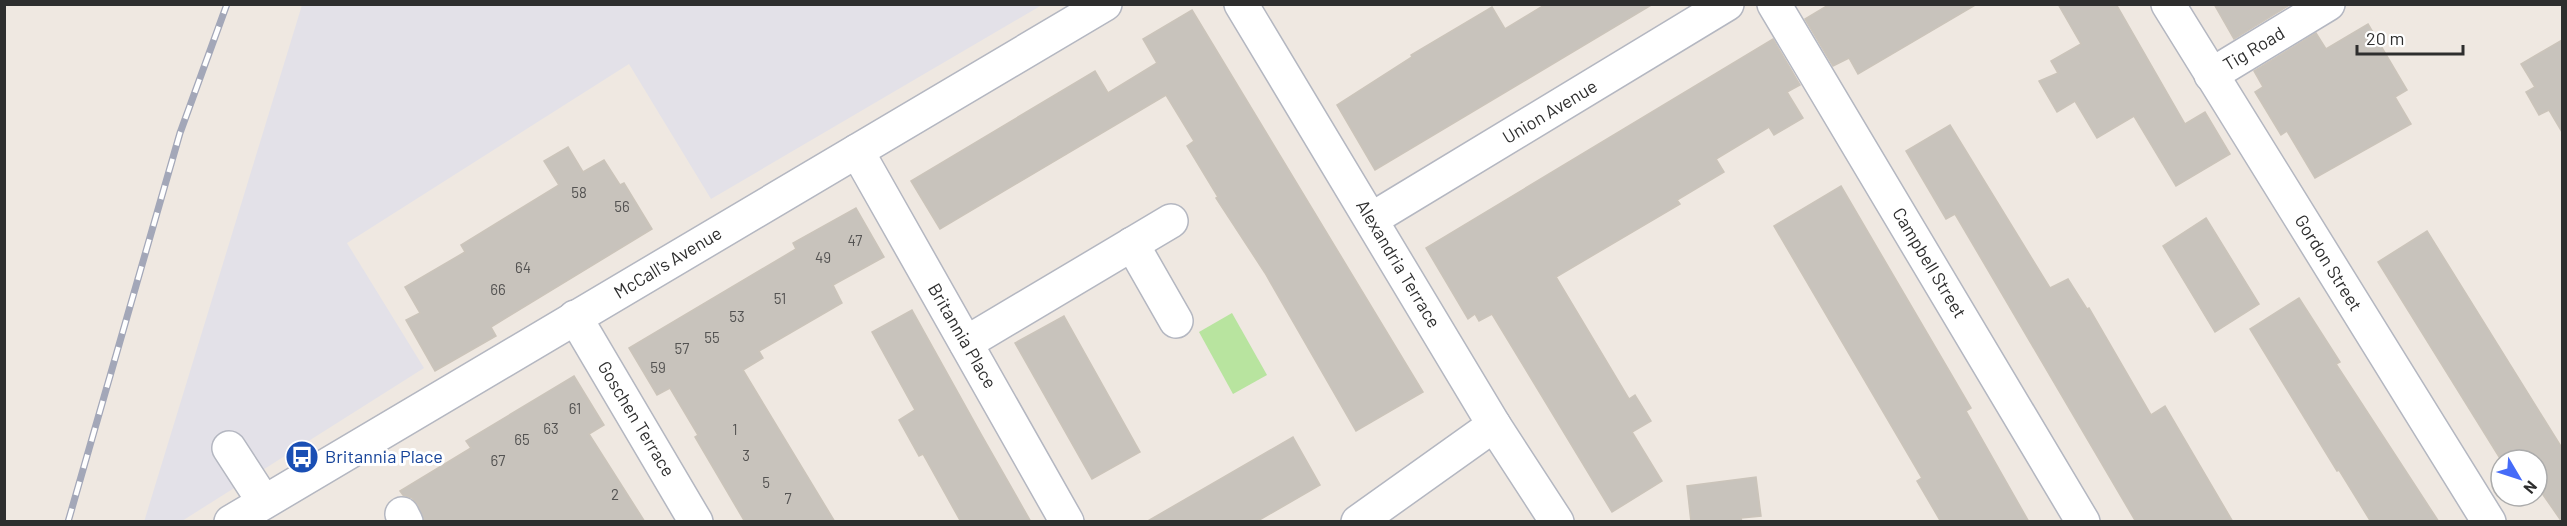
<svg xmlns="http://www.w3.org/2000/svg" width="2567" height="526" viewBox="0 0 2567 526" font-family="Barlow,sans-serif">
	<rect width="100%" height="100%" fill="#efe8e1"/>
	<path fill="#e3e1e8" d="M302 5H1042L711 199 629 64 347 243 424 368 182 521 144 522Z"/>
	<path fill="#b8e49f" d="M1232 313 1267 375 1233 394 1199 332Z"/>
	<g fill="#c8c3bc" stroke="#cbc4ba" stroke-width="1.5">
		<path d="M1546 4H1653L1375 170 1337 105 1412 57 1411 55 1492 7 1505 29Z"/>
		<path d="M1830 4H1977L1858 74 1849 58 1833 66 1805 19Z"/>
		<path d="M2058 4H2116L2185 124 2205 112 2230 154 2176 186 2134 116 2097 138 2075 101 2057 112 2039 81 2058 73 2051 61 2081 44Z"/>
		<path d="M2214 4H2291L2234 39Z"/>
		<path d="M1192 10 1423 392 1356 431 1265 273 1216 198 1218 197 1187 146 1194 141 1166 95 940 229 911 181 1095 71 1108 93 1157 63 1143 39Z"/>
		<path d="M2368 24 2407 90 2395 97 2411 124 2315 178 2287 131 2281 135 2255 92 2263 87 2254 71 2316 33 2326 49Z"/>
		<path d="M1773 39 1800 85 1787 92 1803 118 1774 135 1769 127 1716 159 1724 172 1677 200 1680 204 1556 277 1629 399 1635 395 1651 421 1632 432 1662 481 1612 512 1492 314 1479 321 1475 314 1468 319 1426 248Z"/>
		<path d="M2562 40V132L2549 110 2539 115 2526 92 2535 87 2521 64Z"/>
		<path d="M1950 125 2050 288 2068 279 2087 309 2089 308 2151 415 2165 406 2233 522H2136L1955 214 1946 219 1906 151Z"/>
		<path d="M568 147 583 172 604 160 620 185 624 183 652 229 491 327 496 336 435 371 406 320 420 313 405 287 465 252 461 245 559 185 544 161Z"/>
		<path d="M1841 186 1971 408 1966 411 2029 522H1941L1917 481 1922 478 1774 226Z"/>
		<path d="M856 208 884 257 833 285 842 303 759 351 763 358 743 370 835 522H745L695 437 698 435 670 388 657 395 629 348 796 249 793 243Z"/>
		<path d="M2206 218 2259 304 2215 332 2163 246Z"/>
		<path d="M2427 231 2562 448V522L2537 486V460H2501L2378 262Z"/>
		<path d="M2299 298 2340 362 2336 364 2439 522H2371L2339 470 2337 471 2250 329Z"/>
		<path d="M912 310 981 434 1031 522H961L923 454 919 456 899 420 915 410 872 332Z"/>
		<path d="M1064 316 1140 452 1092 479 1015 343Z"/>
		<path d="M574 376 604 425 589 434 645 522H424L418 505 412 498 403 495 400 491 471 448 466 441Z"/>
		<path d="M1293 437 1320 485 1256 522H1146Z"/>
		<path d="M1756 477 1761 516 1741 518 1742 522H1691L1687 486Z"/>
	</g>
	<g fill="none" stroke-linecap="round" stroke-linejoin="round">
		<defs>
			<g id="minor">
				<path d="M1241 4 1494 425 1557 522"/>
				<path d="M1774 4 2083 522"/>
				<path d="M2168 4 2489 522"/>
				<path d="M2211 75 2328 4"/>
				<path d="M857 151 1067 522"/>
				<path d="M1372 219 1727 4"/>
				<path d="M1132 244 1176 321"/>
				<path d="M575 317 696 522"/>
				<path d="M966 343 1171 221"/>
				<path d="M229 448 264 502"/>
				<path d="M402 514 406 522"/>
				<path d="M231 522 1105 4"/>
				<path d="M1358 522 1494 425"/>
			</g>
		</defs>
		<use href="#minor" stroke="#b4b7c1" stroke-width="36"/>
		<use href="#minor" stroke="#fff" stroke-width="33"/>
		<defs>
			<path id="rail" d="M68 522 180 133 227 4"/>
		</defs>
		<use href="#rail" stroke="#a3a7b8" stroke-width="7"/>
		<use href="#rail" stroke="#fff" stroke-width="4.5" stroke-dasharray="14" stroke-linecap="butt"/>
	</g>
	<defs>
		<symbol id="bus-disc" viewBox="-11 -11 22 22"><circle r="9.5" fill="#1a4fb4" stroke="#fff"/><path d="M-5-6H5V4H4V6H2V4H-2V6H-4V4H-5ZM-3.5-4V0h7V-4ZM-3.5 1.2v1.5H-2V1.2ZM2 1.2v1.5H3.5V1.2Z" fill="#fff"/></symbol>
	</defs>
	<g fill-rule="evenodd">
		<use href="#bus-disc" x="283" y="438" width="38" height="38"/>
	</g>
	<g text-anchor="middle" stroke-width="6" stroke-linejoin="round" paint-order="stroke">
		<g font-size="15" fill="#545352">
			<text x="579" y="198">58</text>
			<text x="622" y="212">56</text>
			<text x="855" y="246">47</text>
			<text x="823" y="263">49</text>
			<text x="523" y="273">64</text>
			<text x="498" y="295">66</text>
			<text x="780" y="304">51</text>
			<text x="737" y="322">53</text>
			<text x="712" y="343">55</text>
			<text x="682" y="354">57</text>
			<text x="658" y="373">59</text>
			<text x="575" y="414">61</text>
			<text x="551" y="434">63</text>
			<text x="735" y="435">1</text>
			<text x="522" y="445">65</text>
			<text x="746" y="461">3</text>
			<text x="498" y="466">67</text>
			<text x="766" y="488">5</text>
			<text x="615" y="500">2</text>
			<text x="788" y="504">7</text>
		</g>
		<g font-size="18" fill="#2e2e2e" stroke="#fff">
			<text transform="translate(2254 49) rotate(-31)" y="6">Tig Road</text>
			<text transform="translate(1550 112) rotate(-31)" y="6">Union Avenue</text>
			<text transform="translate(668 263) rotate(-31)" y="6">McCall's Avenue</text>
			<text transform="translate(1929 263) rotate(59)" y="6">Campbell Street</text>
			<text transform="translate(2328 263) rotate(58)" y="6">Gordon Street</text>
			<text transform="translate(1398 264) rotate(59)" y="6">Alexandria Terrace</text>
			<text transform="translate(962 336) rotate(60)" y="6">Britannia Place</text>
			<text transform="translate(636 419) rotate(59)" y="6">Goschen Terrace</text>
		</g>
		<g font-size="18" fill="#164399" stroke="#fff" text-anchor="start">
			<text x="325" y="463">Britannia Place</text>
		</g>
	</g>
	<rect width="2567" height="526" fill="none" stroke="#2e2e2e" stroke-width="12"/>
	<g transform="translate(2519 478) rotate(129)"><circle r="28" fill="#ffffff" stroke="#ababab" stroke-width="1.5"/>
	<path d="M0-4.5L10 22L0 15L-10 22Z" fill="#456bf8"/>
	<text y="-9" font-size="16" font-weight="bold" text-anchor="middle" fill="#2e2e2e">N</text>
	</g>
	<path d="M2357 45v9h106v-9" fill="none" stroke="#2e2e2e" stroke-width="3"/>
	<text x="2366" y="45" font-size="18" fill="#2e2e2e" stroke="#ffffff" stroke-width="4.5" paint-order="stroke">20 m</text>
</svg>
